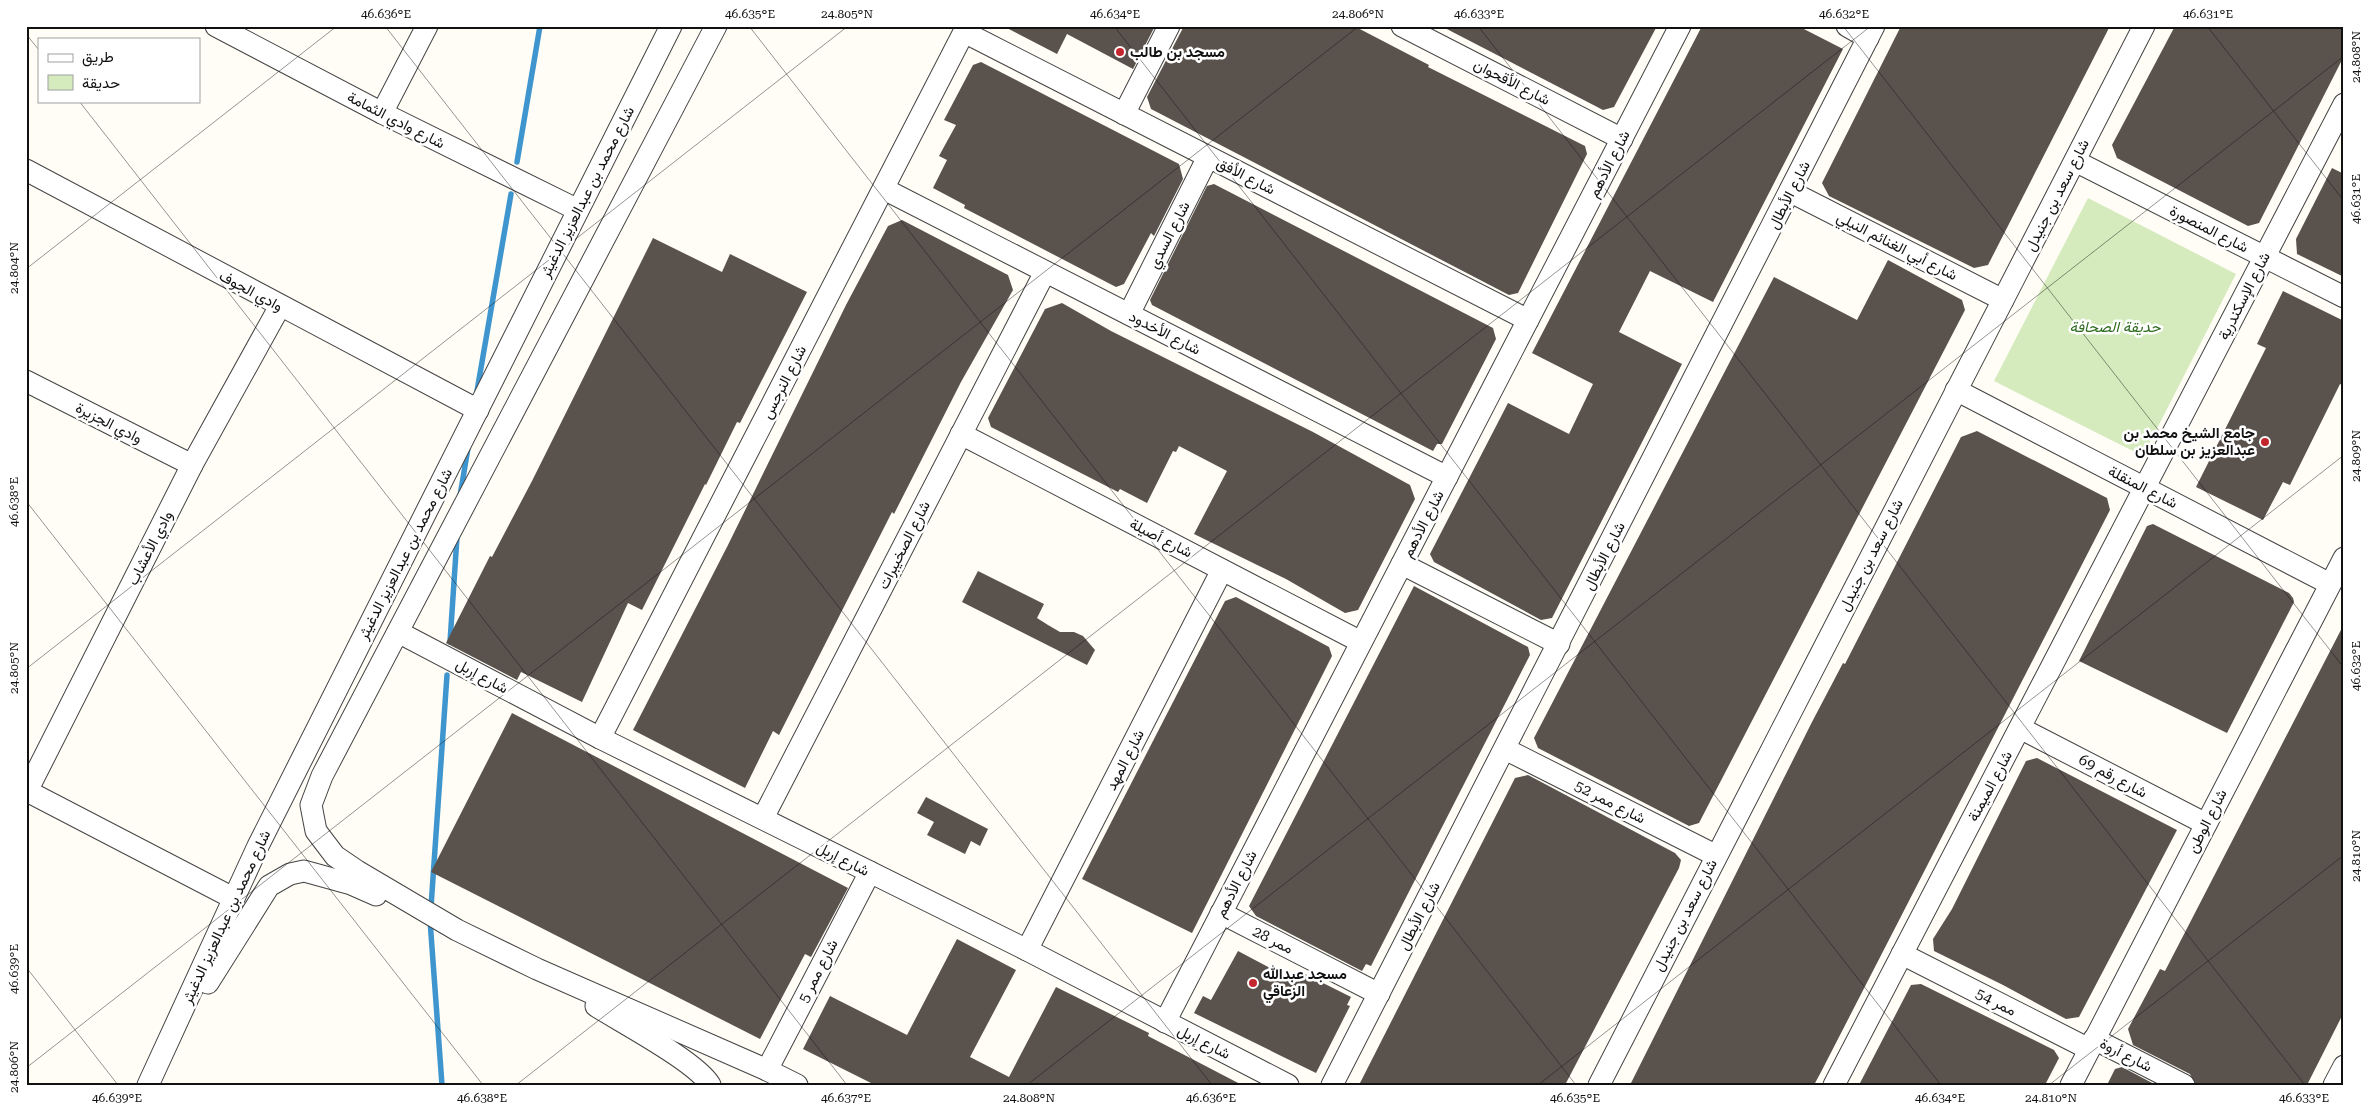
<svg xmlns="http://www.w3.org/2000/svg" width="2370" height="1111" viewBox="0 0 2370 1111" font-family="'Roboto Serif',Vazirmatn,serif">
	<rect width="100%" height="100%" fill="#fffdf5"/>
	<path fill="#d5ebbd" d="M2088 198 2236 274 2143 456 1994 381Z"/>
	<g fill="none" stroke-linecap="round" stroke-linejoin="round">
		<g stroke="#3f96cf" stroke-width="5.5">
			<path d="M517 162 540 26"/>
			<path d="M477 391 511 194"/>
			<path d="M460 496 468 448"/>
			<path d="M450 642 457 537"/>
			<path d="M431 907 447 675"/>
			<path d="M430 920 442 1085"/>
		</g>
	</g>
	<g fill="#5a524d">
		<path d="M1003 26H1155L1133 69 1067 34 1057 54Z"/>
		<path d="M1184 26H1354L1429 65 1428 67 1585 146 1587 154 1518 293 1509 295 1151 109 1147 97Z"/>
		<path d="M1441 26H1657L1614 107 1603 110Z"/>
		<path d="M1702 26H1798L1843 49 1713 302 1650 271 1619 332 1682 364 1552 618 1541 620 1434 562 1430 554 1508 403 1569 434 1593 384 1532 353Z"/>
		<path d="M1901 26H2110L1988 265 1974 268 1829 196 1822 183Z"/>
		<path d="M2175 26H2344V56L2259 223 2248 226 2117 158 2112 145Z"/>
		<path d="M981 62 1179 164 1183 179 1154 236 1151 233 1124 284 1116 287 964 208 965 205 933 188 947 160 939 156 956 125 944 120 973 65Z"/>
		<path d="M2332 168 2344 174V277L2297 254 2296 239Z"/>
		<path d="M1214 184 1493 328 1496 339 1442 444H1437L1433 451 1152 305 1150 300 1207 186Z"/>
		<path d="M902 220 1008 275 1013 290 961 382 894 514 892 512 779 735 773 731 745 788 633 730 728 545 846 305 888 226Z"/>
		<path d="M653 238 722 272 730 254 807 292 740 423 737 422 706 485 705 484 642 610 628 603 582 702 521 672 517 680 446 643 490 556 492 557 532 481Z"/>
		<path d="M1888 260 1962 300 1965 310 1699 823 1689 826 1538 748 1534 738 1774 277 1857 320Z"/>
		<path d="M2283 291 2344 321V386L2340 384 2290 485 2283 482 2263 520 2196 487 2266 348 2257 344Z"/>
		<path d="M1062 303 1111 331 1313 432 1410 485 1415 499 1358 610 1345 613 1286 579 1194 534 1227 471 1179 446 1176 452 1173 451 1147 503 1120 489 1118 492 991 427 988 418 1045 309Z"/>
		<path d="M1977 431 2107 498 2110 510 1821 1072 1814 1085H1630L1812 722 1843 663 1845 664 1961 437Z"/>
		<path d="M2153 524 2289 593 2293 598 2294 602 2227 733 2079 661 2147 526Z"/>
		<path d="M978 571 1044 604 1037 618 1048 625 1060 632H1074L1083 636 1095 650 1087 665 962 602Z"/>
		<path d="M1414 586 1528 647 1530 655 1371 966 1366 964 1362 971 1256 916 1249 906Z"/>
		<path d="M1236 597 1329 647 1332 656 1192 933 1082 879 1225 601Z"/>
		<path d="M2344 624V1012L2307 1085H2196L2190 1074 2133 1045 2128 1029 2160 969 2165 971Z"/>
		<path d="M512 713 848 888 811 957 805 954 760 1039 431 872Z"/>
		<path d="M2037 758 2177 830 2079 1017 2066 1019 2003 985 1934 951 1933 939 1952 909 2026 761Z"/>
		<path d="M1528 775 1675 853 1681 860 1679 868 1565 1085H1359L1515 778Z"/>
		<path d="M926 797 988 829 980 846 971 841 965 854 927 835 934 822 917 813Z"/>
		<path d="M957 939 1016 970 970 1057 1009 1077 1056 987 1149 1033 1148 1036 1242 1085H875L803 1049 830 996 907 1035Z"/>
		<path d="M1238 951 1295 981 1299 971 1351 997 1347 1005 1350 1006 1316 1073 1194 1013 1203 996 1211 1000Z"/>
		<path d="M1921 984 2054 1050 2059 1058 2045 1085H1859L1911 985Z"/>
		<path d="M2122 1067 2156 1085H2107L2115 1069Z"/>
	</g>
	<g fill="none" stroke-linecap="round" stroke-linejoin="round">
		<defs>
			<g id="minor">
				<path d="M216 26 382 113 578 210"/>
				<path d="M716 26 322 776 311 805 316 831 335 856 357 871 457 930 537 969 767 1070 797 1085"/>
				<path d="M1402 26 1622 139"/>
				<path d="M1847 26 1868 38"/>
				<path d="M964 32 1528 320"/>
				<path d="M382 113 427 26"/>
				<path d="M1124 114 1169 26"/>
				<path d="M2075 161 2344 297"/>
				<path d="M26 170 478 410"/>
				<path d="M884 189 1447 477"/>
				<path d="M1791 192 2003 300"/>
				<path d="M1129 314 1208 157"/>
				<path d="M26 381 192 465"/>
				<path d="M1956 390 2330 584"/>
				<path d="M961 434 1361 642"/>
				<path d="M1402 564 1559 644"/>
				<path d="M398 632 600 738 1027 950 1288 1085"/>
				<path d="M2020 728 2206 824"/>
				<path d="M600 738 967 26"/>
				<path d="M1505 749 1715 855"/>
				<path d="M27 791 233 898"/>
				<path d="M26 793 192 465 280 306"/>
				<path d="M763 818 1045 272"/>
				<path d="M1221 913 1379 994"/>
				<path d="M1027 950 1222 570"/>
				<path d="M1902 954 2089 1049"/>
				<path d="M208 983 269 886 290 874 304 871 351 884 376 895"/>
				<path d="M596 1006C621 1022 697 1062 710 1085"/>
				<path d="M1165 1022 1680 26"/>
				<path d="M2094 1039 2184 1085"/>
				<path d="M767 1070 870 872"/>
				<path d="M148 1085 258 846 671 26"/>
				<path d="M1332 1085 1874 26"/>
				<path d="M1599 1085 2144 26"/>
				<path d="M1834 1085 2344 104"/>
				<path d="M2071 1085 2344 558"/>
				<path d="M2334 1085 2344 1066"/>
			</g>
		</defs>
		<use href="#minor" stroke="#444" stroke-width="23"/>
		<use href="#minor" stroke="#fff" stroke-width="21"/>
	</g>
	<path fill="none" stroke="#111" stroke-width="1" stroke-opacity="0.45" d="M385 26 1212 1085M749 26 1576 1085M1114 26 1941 1085M1478 26 2305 1085M1843 26 2344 668M2207 26 2344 201M26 34 39 50M79 101 847 1085M26 269 337 26M26 501 483 1085M26 669 848 26M26 967 118 1085M26 1068 1359 26M516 1085 1871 26M1027 1085 2344 56M1538 1085 2344 455M2049 1085 2344 855"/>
	<g fill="#c4262e" stroke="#fff" stroke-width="2">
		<circle cx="1120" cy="52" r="5"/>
		<circle cx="2265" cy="442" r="5"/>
		<circle cx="1253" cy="983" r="5"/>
	</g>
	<g text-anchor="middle" stroke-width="5" stroke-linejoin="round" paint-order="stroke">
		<g font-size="15" font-weight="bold" fill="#111" stroke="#fff" text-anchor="start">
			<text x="1130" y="57">مسجد بن طالب</text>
			<text x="2255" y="438" text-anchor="end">جامع الشيخ محمد بن<tspan x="2255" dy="17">عبدالعزيز بن سلطان</tspan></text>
			<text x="1263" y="979">مسجد عبدالله<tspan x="1263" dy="17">الزعاقي</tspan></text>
		</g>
		<g font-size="15" fill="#111" stroke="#fff">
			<text transform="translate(1512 82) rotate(27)" y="5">شارع الأقحوان</text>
			<text transform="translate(396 120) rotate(27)" y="5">شارع وادي الثمامة</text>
			<text transform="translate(1609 164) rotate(-63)" y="5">شارع الأدهم</text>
			<text transform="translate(1246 176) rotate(27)" y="5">شارع الأفق</text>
			<text transform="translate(587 192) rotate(-63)" y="5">شارع محمد بن عبدالعزيز الدغيثر</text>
			<text transform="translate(1789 195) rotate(-63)" y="5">شارع الأبطال</text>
			<text transform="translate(2057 195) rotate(-63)" y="5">شارع سعد بن جنيدل</text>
			<text transform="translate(2209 229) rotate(27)" y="5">شارع المنصورة</text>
			<text transform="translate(1169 235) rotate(-63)" y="5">شارع السدي</text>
			<text transform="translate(1897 246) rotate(27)" y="5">شارع أبي الغنائم النيلي</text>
			<text transform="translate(251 291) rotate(28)" y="5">وادي الجوف</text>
			<text transform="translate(2244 296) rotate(-63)" y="5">شارع الإسكندرية</text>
			<text transform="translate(1165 333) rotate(27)" y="5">شارع الأخدود</text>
			<text transform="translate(784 382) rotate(-63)" y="5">شارع النرجس</text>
			<text transform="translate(109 423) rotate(27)" y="5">وادي الجزيرة</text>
			<text transform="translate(2143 487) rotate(27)" y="5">شارع المنقلة</text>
			<text transform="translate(1423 524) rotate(-63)" y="5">شارع الأدهم</text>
			<text transform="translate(1161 538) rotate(27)" y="5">شارع أصيلة</text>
			<text transform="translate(904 545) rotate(-63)" y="5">شارع الصخيبرات</text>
			<text transform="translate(150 548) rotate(-63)" y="5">وادي الأعشاب</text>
			<text transform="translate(405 554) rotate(-63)" y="5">شارع محمد بن عبدالعزيز الدغيثر</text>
			<text transform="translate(1871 555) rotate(-63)" y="5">شارع سعد بن جنيدل</text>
			<text transform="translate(1604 556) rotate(-63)" y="5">شارع الأبطال</text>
			<text transform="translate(482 676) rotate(28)" y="5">شارع إربل</text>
			<text transform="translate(1125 760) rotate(-63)" y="5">شارع المهد</text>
			<text transform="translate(2113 776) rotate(28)" y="5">شارع رقم 69</text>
			<text transform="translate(1990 786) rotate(-62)" y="5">شارع الميمنة</text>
			<text transform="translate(1610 802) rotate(27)" y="5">شارع ممر 52</text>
			<text transform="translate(2207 821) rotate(-63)" y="5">شارع الوطن</text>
			<text transform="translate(843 859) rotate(27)" y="5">شارع إربل</text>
			<text transform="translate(1236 884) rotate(-63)" y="5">شارع الأدهم</text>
			<text transform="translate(1685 915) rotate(-63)" y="5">شارع سعد بن جنيدل</text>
			<text transform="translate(1419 916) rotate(-63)" y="5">شارع الأبطال</text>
			<text transform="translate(226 917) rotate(-65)" y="5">شارع محمد بن عبدالعزيز الدغيثر</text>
			<text transform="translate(1273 940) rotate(27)" y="5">ممر 28</text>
			<text transform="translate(818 971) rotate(-63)" y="5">شارع ممر 5</text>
			<text transform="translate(1996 1002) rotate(27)" y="5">ممر 54</text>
			<text transform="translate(1204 1042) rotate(27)" y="5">شارع إربل</text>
			<text transform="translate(2126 1055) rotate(27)" y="5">شارع أروة</text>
		</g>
		<g font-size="15" font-style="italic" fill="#2f6b1f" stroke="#fff">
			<text x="2115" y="332">حديقة الصحافة</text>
		</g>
	</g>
	<rect width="2370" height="1111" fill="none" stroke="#ffffff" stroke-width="55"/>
	<rect x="38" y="38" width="162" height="65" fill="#ffffff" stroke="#a0a0a0"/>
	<rect x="48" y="54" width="25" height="8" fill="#ffffff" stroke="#a0a0a0"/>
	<text x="82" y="62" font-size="15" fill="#111111">طريق</text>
	<rect x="48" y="75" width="25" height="15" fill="#d5ebbd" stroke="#a0a0a0"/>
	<text x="82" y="88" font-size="15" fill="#111111">حديقة</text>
	<rect x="28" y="28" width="2314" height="1056" fill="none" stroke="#111" stroke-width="2"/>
	<g font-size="12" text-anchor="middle" fill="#111">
		<text x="386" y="18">46.636°E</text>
		<text x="750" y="18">46.635°E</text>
		<text x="847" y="18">24.805°N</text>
		<text x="1115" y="18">46.634°E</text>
		<text x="1358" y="18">24.806°N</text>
		<text x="1479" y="18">46.633°E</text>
		<text x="1844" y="18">46.632°E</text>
		<text x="2208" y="18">46.631°E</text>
		<text transform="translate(2356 57) rotate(-90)" y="4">24.808°N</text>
		<text transform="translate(2356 199) rotate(-90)" y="4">46.631°E</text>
		<text transform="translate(14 268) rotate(-90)" y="4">24.804°N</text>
		<text transform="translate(2356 456) rotate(-90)" y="4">24.809°N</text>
		<text transform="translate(14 502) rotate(-90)" y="4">46.638°E</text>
		<text transform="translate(2356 666) rotate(-90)" y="4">46.632°E</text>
		<text transform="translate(14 668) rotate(-90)" y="4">24.805°N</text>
		<text transform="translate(2356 856) rotate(-90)" y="4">24.810°N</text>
		<text transform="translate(14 969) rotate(-90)" y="4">46.639°E</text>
		<text transform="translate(14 1067) rotate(-90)" y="4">24.806°N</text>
		<text x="117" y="1102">46.639°E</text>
		<text x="482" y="1102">46.638°E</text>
		<text x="846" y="1102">46.637°E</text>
		<text x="1029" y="1102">24.808°N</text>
		<text x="1211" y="1102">46.636°E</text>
		<text x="1575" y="1102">46.635°E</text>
		<text x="1940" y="1102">46.634°E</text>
		<text x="2051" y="1102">24.810°N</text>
		<text x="2304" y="1102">46.633°E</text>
	</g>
</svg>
